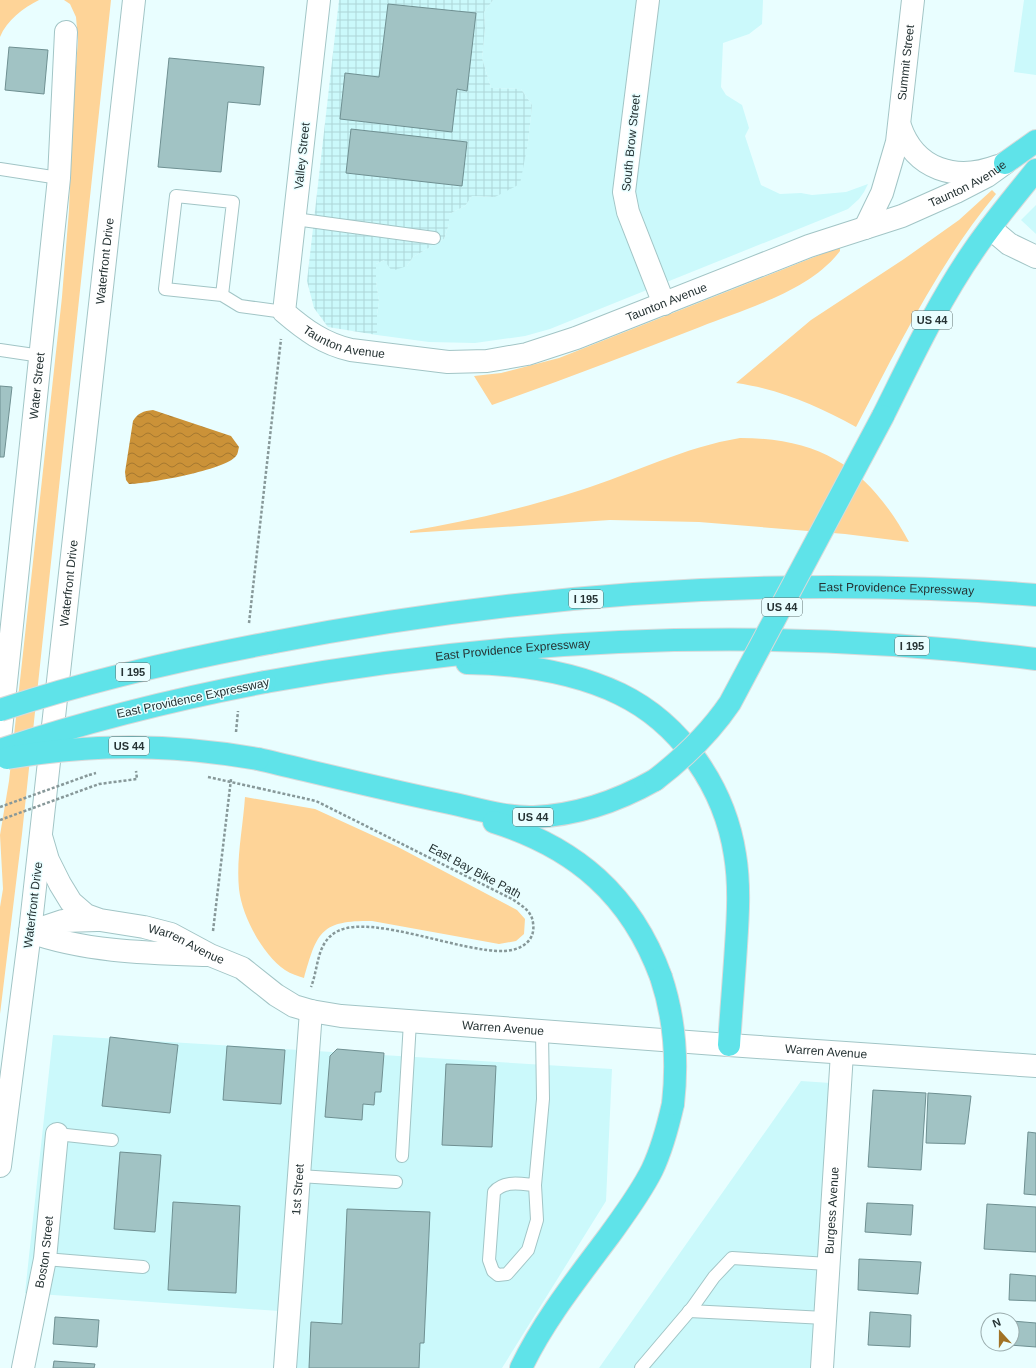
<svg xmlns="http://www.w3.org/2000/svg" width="1036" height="1368" viewBox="0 0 1036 1368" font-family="Helvetica,sans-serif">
	<defs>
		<pattern id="industrial-grid" width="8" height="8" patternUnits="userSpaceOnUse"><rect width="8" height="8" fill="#cbf9fb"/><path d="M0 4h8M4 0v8" fill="none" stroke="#aed6d8"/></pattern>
		<pattern id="water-waves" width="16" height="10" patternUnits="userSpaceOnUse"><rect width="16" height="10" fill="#cb9238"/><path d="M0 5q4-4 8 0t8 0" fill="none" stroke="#a57830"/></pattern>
	</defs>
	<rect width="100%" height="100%" fill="#e9feff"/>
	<g fill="#cbf9fb">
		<path d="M493 0H763L762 24 749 34 723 43 721 87 726 95 742 105 749 128 745 136 761 185 780 194 801 193 812 195 846 192 868 184 864 192 859 199 848 209 550 329 525 336 475 343 429 342 377 335V314L379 302 376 281V264L384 260 407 266 413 257 444 239 449 224V214L465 206 472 196 495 197 524 157 528 143 532 105 521 89 491 88 482 58 485 28 484 12Z"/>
		<path d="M1024 0H1036V75L1014 72Z"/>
		<path d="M1036 205V234L1021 220Z"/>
		<path d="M53 1035 612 1069 606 1201 502 1368H289L293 1312 25 1293Z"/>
		<path d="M801 1081 845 1084 822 1368H599Z"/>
	</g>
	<path fill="url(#industrial-grid)" d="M339 0H493L484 12 485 28 482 58 491 88 521 89 532 105 528 143 520 184 495 197 472 196 465 206 449 214V224L444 239 413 257 407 266 392 271 384 260 376 264V281L379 302 377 314V335L328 327 314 308 307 281Z"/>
	<g fill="#fed498">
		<path d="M0 0H39C23 8 7 20 0 37Z"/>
		<path d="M64 0H111L22 834 0 1014V907L3 889 0 835 9 781 62 297 69 210 73 107 78 40 76 17 70 4Z"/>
		<path d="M992 190 996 194C938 264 898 347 856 427 818 406 779 389 736 383L811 320 904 259 959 220Z"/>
		<path d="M837 248H840V251C810 291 745 309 700 327 631 354 562 380 492 405L474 376 501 373 559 358Z"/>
		<path d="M740 438C823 438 870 470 909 542L845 534 699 522 610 520 410 533V531C468 521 525 508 581 490 634 473 685 447 740 438Z"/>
		<path d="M245 797 315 809 398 847 517 910 525 919 524 934 516 941 499 944 372 921C320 920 317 933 304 978 298 976 291 974 285 970 262 954 242 916 239 889 236 859 243 827 245 797Z"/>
	</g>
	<path fill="url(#water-waves)" d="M153 410 231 436 239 447C238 450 238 454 236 456 226 470 147 484 129 484L126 480 125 472 133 421C138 413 143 411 153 410Z"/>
	<g fill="#a1c3c4" stroke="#6f9092">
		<path d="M388 4 476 13 467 91 457 89 452 132 340 119 345 73 379 77Z"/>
		<path d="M9 47 48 50 44 94 5 90Z"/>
		<path d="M169 58 264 67 260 105 228 102 221 172 158 167Z"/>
		<path d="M351 129 467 142 462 186 346 173Z"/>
		<path d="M0 386 12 387 4 457H0Z"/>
		<path d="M110 1037 178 1045 170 1113 102 1106Z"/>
		<path d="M227 1046 285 1050 281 1104 223 1100Z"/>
		<path d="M337 1049 384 1053 381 1092H375L374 1105 363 1104 362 1120 325 1117 330 1056Z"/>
		<path d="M446 1064 496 1066 492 1147 442 1145Z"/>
		<path d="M873 1090 926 1093 921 1170 868 1167Z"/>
		<path d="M928 1093 971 1096 965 1144 926 1143Z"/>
		<path d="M1028 1132 1036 1133V1195L1024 1194Z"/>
		<path d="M120 1152 161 1155 155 1232 114 1229Z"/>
		<path d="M173 1202 240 1206 236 1293 168 1290Z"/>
		<path d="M867 1203 913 1205 911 1235 865 1232Z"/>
		<path d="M987 1204 1036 1207V1252L984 1249Z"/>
		<path d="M347 1209 430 1212 424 1343H420L419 1368H309L311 1322 342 1324Z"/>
		<path d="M859 1259 921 1262 918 1294 858 1290Z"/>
		<path d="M1010 1274 1036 1276V1301L1009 1300Z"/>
		<path d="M870 1312 911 1315 910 1347 868 1345Z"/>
		<path d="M55 1317 99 1320 97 1347 53 1344Z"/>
		<path d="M1012 1321 1036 1323V1347L996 1344H1012Z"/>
		<path d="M54 1361 95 1364 94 1368H53Z"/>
	</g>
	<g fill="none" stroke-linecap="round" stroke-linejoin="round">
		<defs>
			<g id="lane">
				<path d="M0 169 59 178"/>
				<path d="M295 219 434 238"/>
				<path d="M222 295 165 289 176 196 233 202 222 295 240 306 284 312"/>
				<path d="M0 350 41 356"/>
				<path d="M57 1134 112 1140"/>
				<path d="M402 1156 410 1022"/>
				<path d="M299 1176 396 1182"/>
				<path d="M535 1185C521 1184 504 1180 494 1192L489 1260 493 1271 498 1275 507 1274 528 1250 537 1220 535 1185 543 1099 542 1032"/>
				<path d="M45 1259 143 1267"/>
				<path d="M689 1311 825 1318"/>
				<path d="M641 1368 692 1308 714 1277 732 1258 828 1264"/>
			</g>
			<g id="street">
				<path d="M648 0 624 192 628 212 664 304"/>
				<path d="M900 126C915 170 956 182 998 166"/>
				<path id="s1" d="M865 228 882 193 897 142 913 0"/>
				<path d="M990 228 1009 244 1036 257"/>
				<path id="s2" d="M0 739 59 178 66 32"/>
				<path d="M0 1166 30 932"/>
				<path id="s3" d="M23 1368 45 1259 57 1134"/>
				<path id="s4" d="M285 1368 311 1011"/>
				<path id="s5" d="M822 1368 842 1053"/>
			</g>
			<g id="secondary">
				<path id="s6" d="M319 0 284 312C305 330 324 344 351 350L448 362 487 361 527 354 576 338 809 246 902 216 956 192 987 176 1005 163"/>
				<path id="s7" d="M41 836 48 860 60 884 71 902 86 915 100 920 144 927 171 934 210 955 242 968 276 995 294 1006 311 1011 341 1016 729 1045 1036 1066"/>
				<path id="s8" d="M30 932 134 0"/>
				<path d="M30 932C86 952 149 953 207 955"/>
				<path d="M30 932 63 921 97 920"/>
			</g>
			<g id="highway">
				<path d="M1005 163 1036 141"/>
				<path d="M883 416C911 360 938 302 974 250 993 222 1015 196 1036 170"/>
				<path id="s9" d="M269 643C520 594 781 575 1036 595"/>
				<path d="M467 663C518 664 574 672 620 694 682 724 725 789 735 855 740 885 738 916 736 946 734 979 731 1012 729 1045"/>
				<path id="s10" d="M265 682C520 636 779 626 1036 659"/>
				<path d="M258 759C322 774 386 790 450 803 478 809 506 818 534 817 578 815 618 801 655 780"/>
				<path d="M494 822C576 848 631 895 661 977"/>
				<path d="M521 1368C544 1320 577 1279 609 1236 624 1215 640 1194 652 1170 662 1149 668 1126 673 1104"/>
			</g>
		</defs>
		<use href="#lane" stroke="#a2c5c6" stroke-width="14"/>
		<use href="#street" stroke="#a2c5c6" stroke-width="24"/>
		<use href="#secondary" stroke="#a2c5c6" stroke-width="24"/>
		<use href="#highway" stroke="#d8dada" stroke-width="24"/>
		<g stroke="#879899" stroke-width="2.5" stroke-dasharray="3 2" stroke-linecap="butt">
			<path d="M249 623 281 339"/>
			<path d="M236 732 238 711"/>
			<path d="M89 775 96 773"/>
			<path d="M258 788 316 801 512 899C521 905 532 911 533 923 536 941 521 950 505 951 462 953 373 914 338 931 316 942 319 967 311 987"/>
			<path d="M213 931 231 779"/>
		</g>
		<use href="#lane" stroke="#fff" stroke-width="12"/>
		<use href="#street" stroke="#fff" stroke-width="22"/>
		<use href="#secondary" stroke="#fff" stroke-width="22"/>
		<use href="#highway" stroke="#5fe3e9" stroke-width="22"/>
		<defs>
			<g id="highway-bridge">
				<path d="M0 710C88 681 178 660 269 643"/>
				<path d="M0 750C87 721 175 699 265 682"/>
				<path d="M7 758C93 743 172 744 258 759"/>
				<path d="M655 780C685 757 709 734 730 703L883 416"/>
				<path d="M661 977C675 1019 678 1060 673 1104"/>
			</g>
		</defs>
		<use href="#highway-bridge" stroke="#d8dada" stroke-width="24" stroke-linecap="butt"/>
		<g stroke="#879899" stroke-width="2.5" stroke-dasharray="3 2" stroke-linecap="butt">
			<path d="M208 777 258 788"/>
			<path d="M0 807 89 775"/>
			<path d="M0 820 99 784 137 779 136 771"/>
		</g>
		<use href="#highway-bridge" stroke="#5fe3e9" stroke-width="22"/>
	</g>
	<g text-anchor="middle" stroke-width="3" stroke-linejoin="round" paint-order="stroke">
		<g fill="#e9feff" stroke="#607071" stroke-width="1">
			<rect x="912" y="311" width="40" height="18" rx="3"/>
			<rect x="569" y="590" width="34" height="18" rx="3"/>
			<rect x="762" y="598" width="40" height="18" rx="3"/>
			<rect x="895" y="637" width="34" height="18" rx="3"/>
			<rect x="116" y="663" width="34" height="18" rx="3"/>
			<rect x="109" y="737" width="40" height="18" rx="3"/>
			<rect x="513" y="808" width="40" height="18" rx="3"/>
		</g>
		<g font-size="11" font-weight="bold" fill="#263334">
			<text x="932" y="324">US 44</text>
			<text x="586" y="603">I 195</text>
			<text x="782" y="611">US 44</text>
			<text x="912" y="650">I 195</text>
			<text x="133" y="676">I 195</text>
			<text x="129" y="750">US 44</text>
			<text x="533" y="821">US 44</text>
		</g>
		<g font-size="12" fill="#263334" stroke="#e9feff">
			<text dy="4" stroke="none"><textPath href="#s1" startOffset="172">Summit Street</textPath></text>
			<text transform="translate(631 143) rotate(-84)" y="4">South Brow Street</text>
			<text transform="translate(302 156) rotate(-84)" y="4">Valley Street</text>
			<text dy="4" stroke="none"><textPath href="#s6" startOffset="1042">Taunton Avenue</textPath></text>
			<text dy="4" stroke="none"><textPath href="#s8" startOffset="675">Waterfront Drive</textPath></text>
			<text dy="4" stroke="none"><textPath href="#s6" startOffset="718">Taunton Avenue</textPath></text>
			<text dy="4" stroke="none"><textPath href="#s6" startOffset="383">Taunton Avenue</textPath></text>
			<text dy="4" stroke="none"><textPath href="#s2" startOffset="355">Water Street</textPath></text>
			<text dy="4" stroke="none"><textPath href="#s8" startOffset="351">Waterfront Drive</textPath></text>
			<text dy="4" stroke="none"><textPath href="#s9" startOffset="631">East Providence Expressway</textPath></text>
			<text dy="4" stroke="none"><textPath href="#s10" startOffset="250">East Providence Expressway</textPath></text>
			<text transform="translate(193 698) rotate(-12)" y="4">East Providence Expressway</text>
			<text transform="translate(475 871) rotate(28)" y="4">East Bay Bike Path</text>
			<text transform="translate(33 905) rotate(-83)" y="4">Waterfront Drive</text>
			<text dy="4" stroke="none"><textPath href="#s7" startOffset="198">Warren Avenue</textPath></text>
			<text dy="4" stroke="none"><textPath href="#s7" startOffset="534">Warren Avenue</textPath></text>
			<text dy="4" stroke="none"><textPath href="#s7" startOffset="858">Warren Avenue</textPath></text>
			<text dy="4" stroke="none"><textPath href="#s4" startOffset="179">1st Street</textPath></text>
			<text dy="4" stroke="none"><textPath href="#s5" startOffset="158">Burgess Avenue</textPath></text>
			<text dy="4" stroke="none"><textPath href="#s3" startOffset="118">Boston Street</textPath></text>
		</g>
	</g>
	<g transform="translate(1000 1332) rotate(339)"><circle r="19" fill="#e9feff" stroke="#9badae"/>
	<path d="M0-3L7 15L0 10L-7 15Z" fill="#a17225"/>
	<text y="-6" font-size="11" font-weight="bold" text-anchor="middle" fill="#263334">N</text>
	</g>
</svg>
